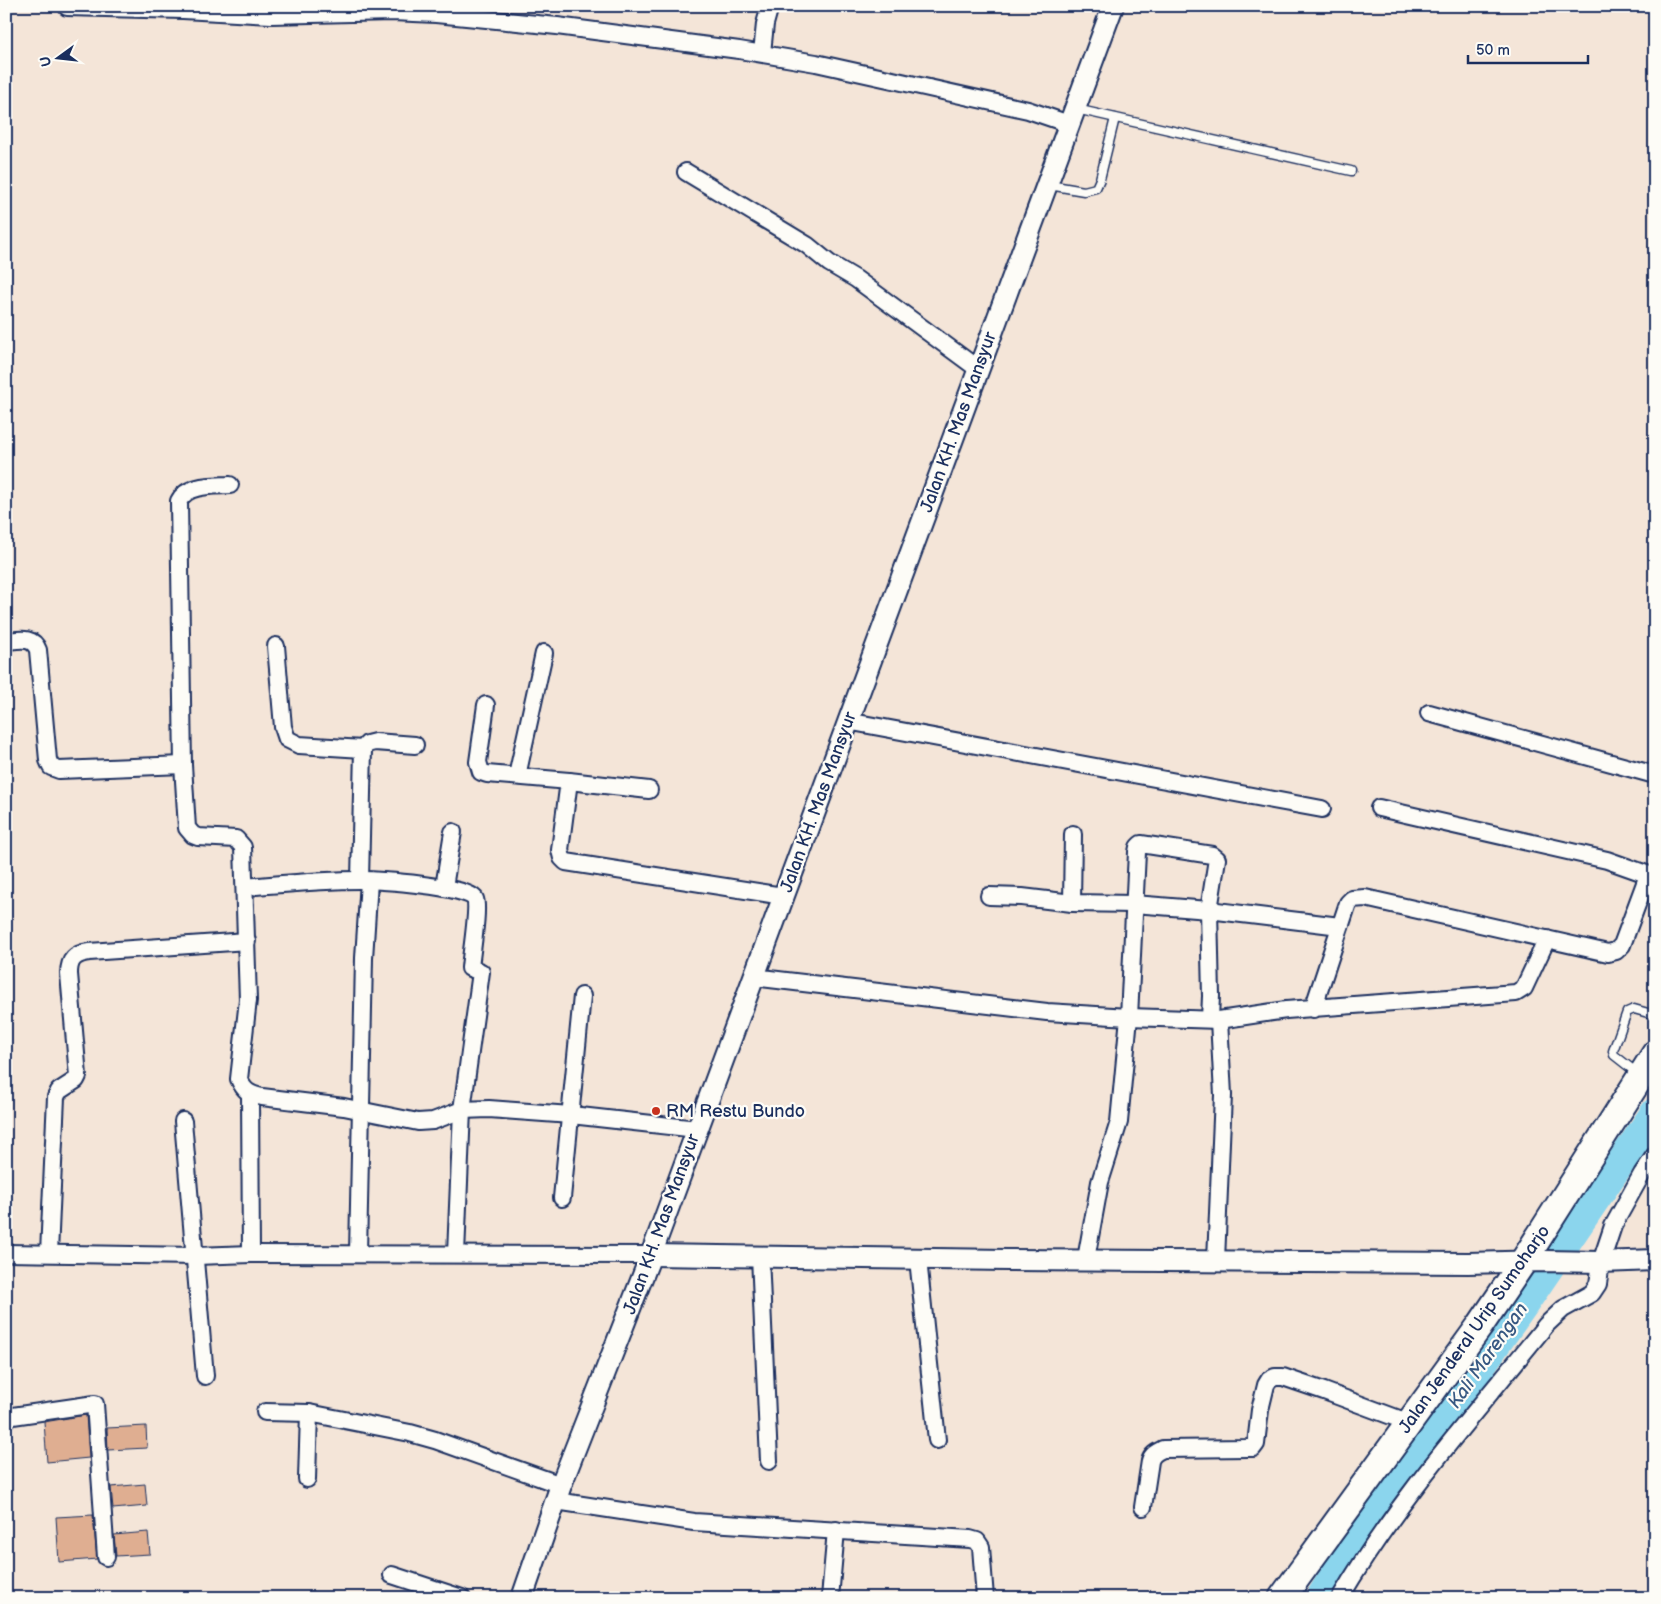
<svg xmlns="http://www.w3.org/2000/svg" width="1661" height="1604" viewBox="0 0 1661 1604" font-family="'Balsamiq Sans',sans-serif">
	<rect width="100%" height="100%" fill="#f4e5d8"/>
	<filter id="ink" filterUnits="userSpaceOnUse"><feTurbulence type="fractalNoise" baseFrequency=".02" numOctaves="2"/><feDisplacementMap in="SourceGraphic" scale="10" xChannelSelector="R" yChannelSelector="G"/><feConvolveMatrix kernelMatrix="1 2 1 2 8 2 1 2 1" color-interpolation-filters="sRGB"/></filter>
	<g filter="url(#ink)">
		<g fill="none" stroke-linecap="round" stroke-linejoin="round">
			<path stroke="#8bd5ed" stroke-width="29" d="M1320 1598 1340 1566 1524 1305 1655 1112"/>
		</g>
		<g fill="#dfae91" stroke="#1b2f5e">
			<path d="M86 1415 89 1458 47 1462 44 1422Z"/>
			<path d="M146 1426 147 1448 108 1450 107 1428Z"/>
			<path d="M145 1484 147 1506 113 1509 111 1487Z"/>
			<path d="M93 1515 97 1559 59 1562 56 1517Z"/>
			<path d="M148 1532 150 1554 116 1556 114 1535Z"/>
		</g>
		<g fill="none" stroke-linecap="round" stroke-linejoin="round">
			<defs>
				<g id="service">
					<path d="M1076 109 1351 171"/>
					<path d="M1049 185 1084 191 1096 188 1100 179 1115 118"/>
					<path d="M1637 1073 1614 1055 1613 1051 1627 1012 1634 1009 1655 1015"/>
				</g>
				<g id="minor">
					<path d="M67 7 183 10 271 15 392 12 436 14 557 26 739 50 816 63 1028 110 1069 124"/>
					<path d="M762 53 765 24 770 6"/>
					<path d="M686 172 807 245 829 263 856 279 978 369"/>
					<path d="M230 485C214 486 187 484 179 501L183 765 187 828 193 835 198 837 236 839 243 847 248 1000 239 1079C244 1091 249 1094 262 1097L344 1107 418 1122 433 1121 462 1110 489 1109 571 1115 697 1129"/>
					<path d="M6 641C19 640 33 636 38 650L48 760 51 767 59 770 183 765"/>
					<path d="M276 646 283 727 287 739 299 745 363 749"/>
					<path d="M486 705 478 762 481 772 487 774 569 781 560 850 562 858 566 862 783 896"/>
					<path d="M1429 713 1655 775"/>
					<path d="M847 721 1322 809"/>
					<path d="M517 776 544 653"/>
					<path d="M569 781 649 790"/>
					<path d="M1379 808 1607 860 1655 877"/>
					<path d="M360 880 363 749 367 744 375 742 415 745"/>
					<path d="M245 887C283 884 321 880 360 880 377 880 468 886 475 899 479 908 471 955 470 968L481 972 462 1110 456 1254"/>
					<path d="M444 887 453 832"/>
					<path d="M989 896 1022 897 1072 903 1134 904 1209 910 1340 926"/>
					<path d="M1072 903 1073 834"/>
					<path d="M753 977 1047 1012 1129 1017 1219 1020 1286 1010 1516 993 1524 988 1547 939"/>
					<path d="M1313 1009 1348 903 1352 899 1365 898 1608 953 1616 951 1622 945 1648 875"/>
					<path d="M250 1094 251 1254"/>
					<path d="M183 1121 205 1376"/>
					<path d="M562 1198 582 996"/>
					<path d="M6 1253 196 1256 251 1254 651 1255"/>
					<path d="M49 1253 56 1097 59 1091 76 1080 78 1076 69 974C69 959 75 954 89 952L247 941"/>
					<path d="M358 1254 364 958 369 881"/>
					<path d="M760 1256 769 1461"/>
					<path d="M918 1259 937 1440"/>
					<path d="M1086 1259 1100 1182 1119 1122 1129 1017 1137 852 1138 847 1141 844 1212 855 1217 859 1209 910 1211 996 1210 1019"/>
					<path d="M1216 1260 1223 1095 1219 1020"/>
					<path d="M265 1412 309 1413 410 1433 435 1440 561 1485"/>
					<path d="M6 1417 95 1404 106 1557"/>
					<path d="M307 1479 309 1413"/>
					<path d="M556 1501 694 1522 970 1539 977 1541 981 1547 985 1598"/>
					<path d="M1143 1507 1150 1461C1152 1454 1157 1452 1163 1449L1248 1448H1253L1256 1444 1260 1410 1266 1385 1269 1380 1275 1377H1283L1324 1391 1410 1423"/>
					<path d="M392 1575 462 1598"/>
					<path d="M830 1598 836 1530"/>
					<path d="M1340 1598C1398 1499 1475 1413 1546 1325L1563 1309 1592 1293 1598 1284 1601 1262 1613 1226 1642 1174 1655 1155"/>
				</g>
				<g id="tertiary">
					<path d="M651 1255 1007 1260 1468 1263 1545 1261 1601 1262 1655 1260"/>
					<path d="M522 1598 561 1485 651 1255 1113 6"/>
				</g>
				<path id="trunk" d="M1282 1598 1479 1327 1523 1262 1655 1054"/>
			</defs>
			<use href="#service" stroke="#1b2f5e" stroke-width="11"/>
			<use href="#minor" stroke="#1b2f5e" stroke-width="20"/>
			<use href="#tertiary" stroke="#1b2f5e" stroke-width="24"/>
			<use href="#trunk" stroke="#1b2f5e" stroke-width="30"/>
			<use href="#service" stroke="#fdfcf7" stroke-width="8"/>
			<use href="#minor" stroke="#fdfcf7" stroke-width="16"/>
			<use href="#tertiary" stroke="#fdfcf7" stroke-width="20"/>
			<use href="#trunk" stroke="#fdfcf7" stroke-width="26"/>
		</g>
	</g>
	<circle fill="#c8321e" stroke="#fdfcf7" stroke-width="2" cx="656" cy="1111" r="5"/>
	<g text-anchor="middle" stroke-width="4.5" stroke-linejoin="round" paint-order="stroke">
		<g font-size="18" fill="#1b2f5e" stroke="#fdfcf7">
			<text transform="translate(958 422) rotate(-70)" y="6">Jalan KH. Mas Mansyur</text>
			<text transform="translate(818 802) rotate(-70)" y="6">Jalan KH. Mas Mansyur</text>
			<text transform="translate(661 1224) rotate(-70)" y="6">Jalan KH. Mas Mansyur</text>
			<text transform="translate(1474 1329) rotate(-55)" y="6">Jalan Jenderal Urip Sumoharjo</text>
		</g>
		<g font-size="18" fill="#1b2f5e" stroke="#fdfcf7" text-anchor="start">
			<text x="666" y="1117">RM Restu Bundo</text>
		</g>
		<g font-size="19" font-style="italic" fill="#375882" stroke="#fdfcf7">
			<text transform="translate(1487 1355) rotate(-55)" y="7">Kali Marengan</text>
		</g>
	</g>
	<rect width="1661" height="1604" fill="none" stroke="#fdfcf7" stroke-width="25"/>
	<rect x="12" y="12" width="1636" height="1579" fill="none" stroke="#1b2f5e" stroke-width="2" filter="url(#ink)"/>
	<g transform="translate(58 58) rotate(255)" stroke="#fdfcf7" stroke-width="4" paint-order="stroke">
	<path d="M0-4L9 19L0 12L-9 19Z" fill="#1b2f5e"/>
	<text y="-8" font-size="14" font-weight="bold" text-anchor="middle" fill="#1b2f5e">U</text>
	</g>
	<path d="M1468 55v8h120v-8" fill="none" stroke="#1b2f5e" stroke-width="2.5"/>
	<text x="1476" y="55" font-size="15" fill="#1b2f5e" stroke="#fdfcf7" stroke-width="4" paint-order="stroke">50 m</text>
</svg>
